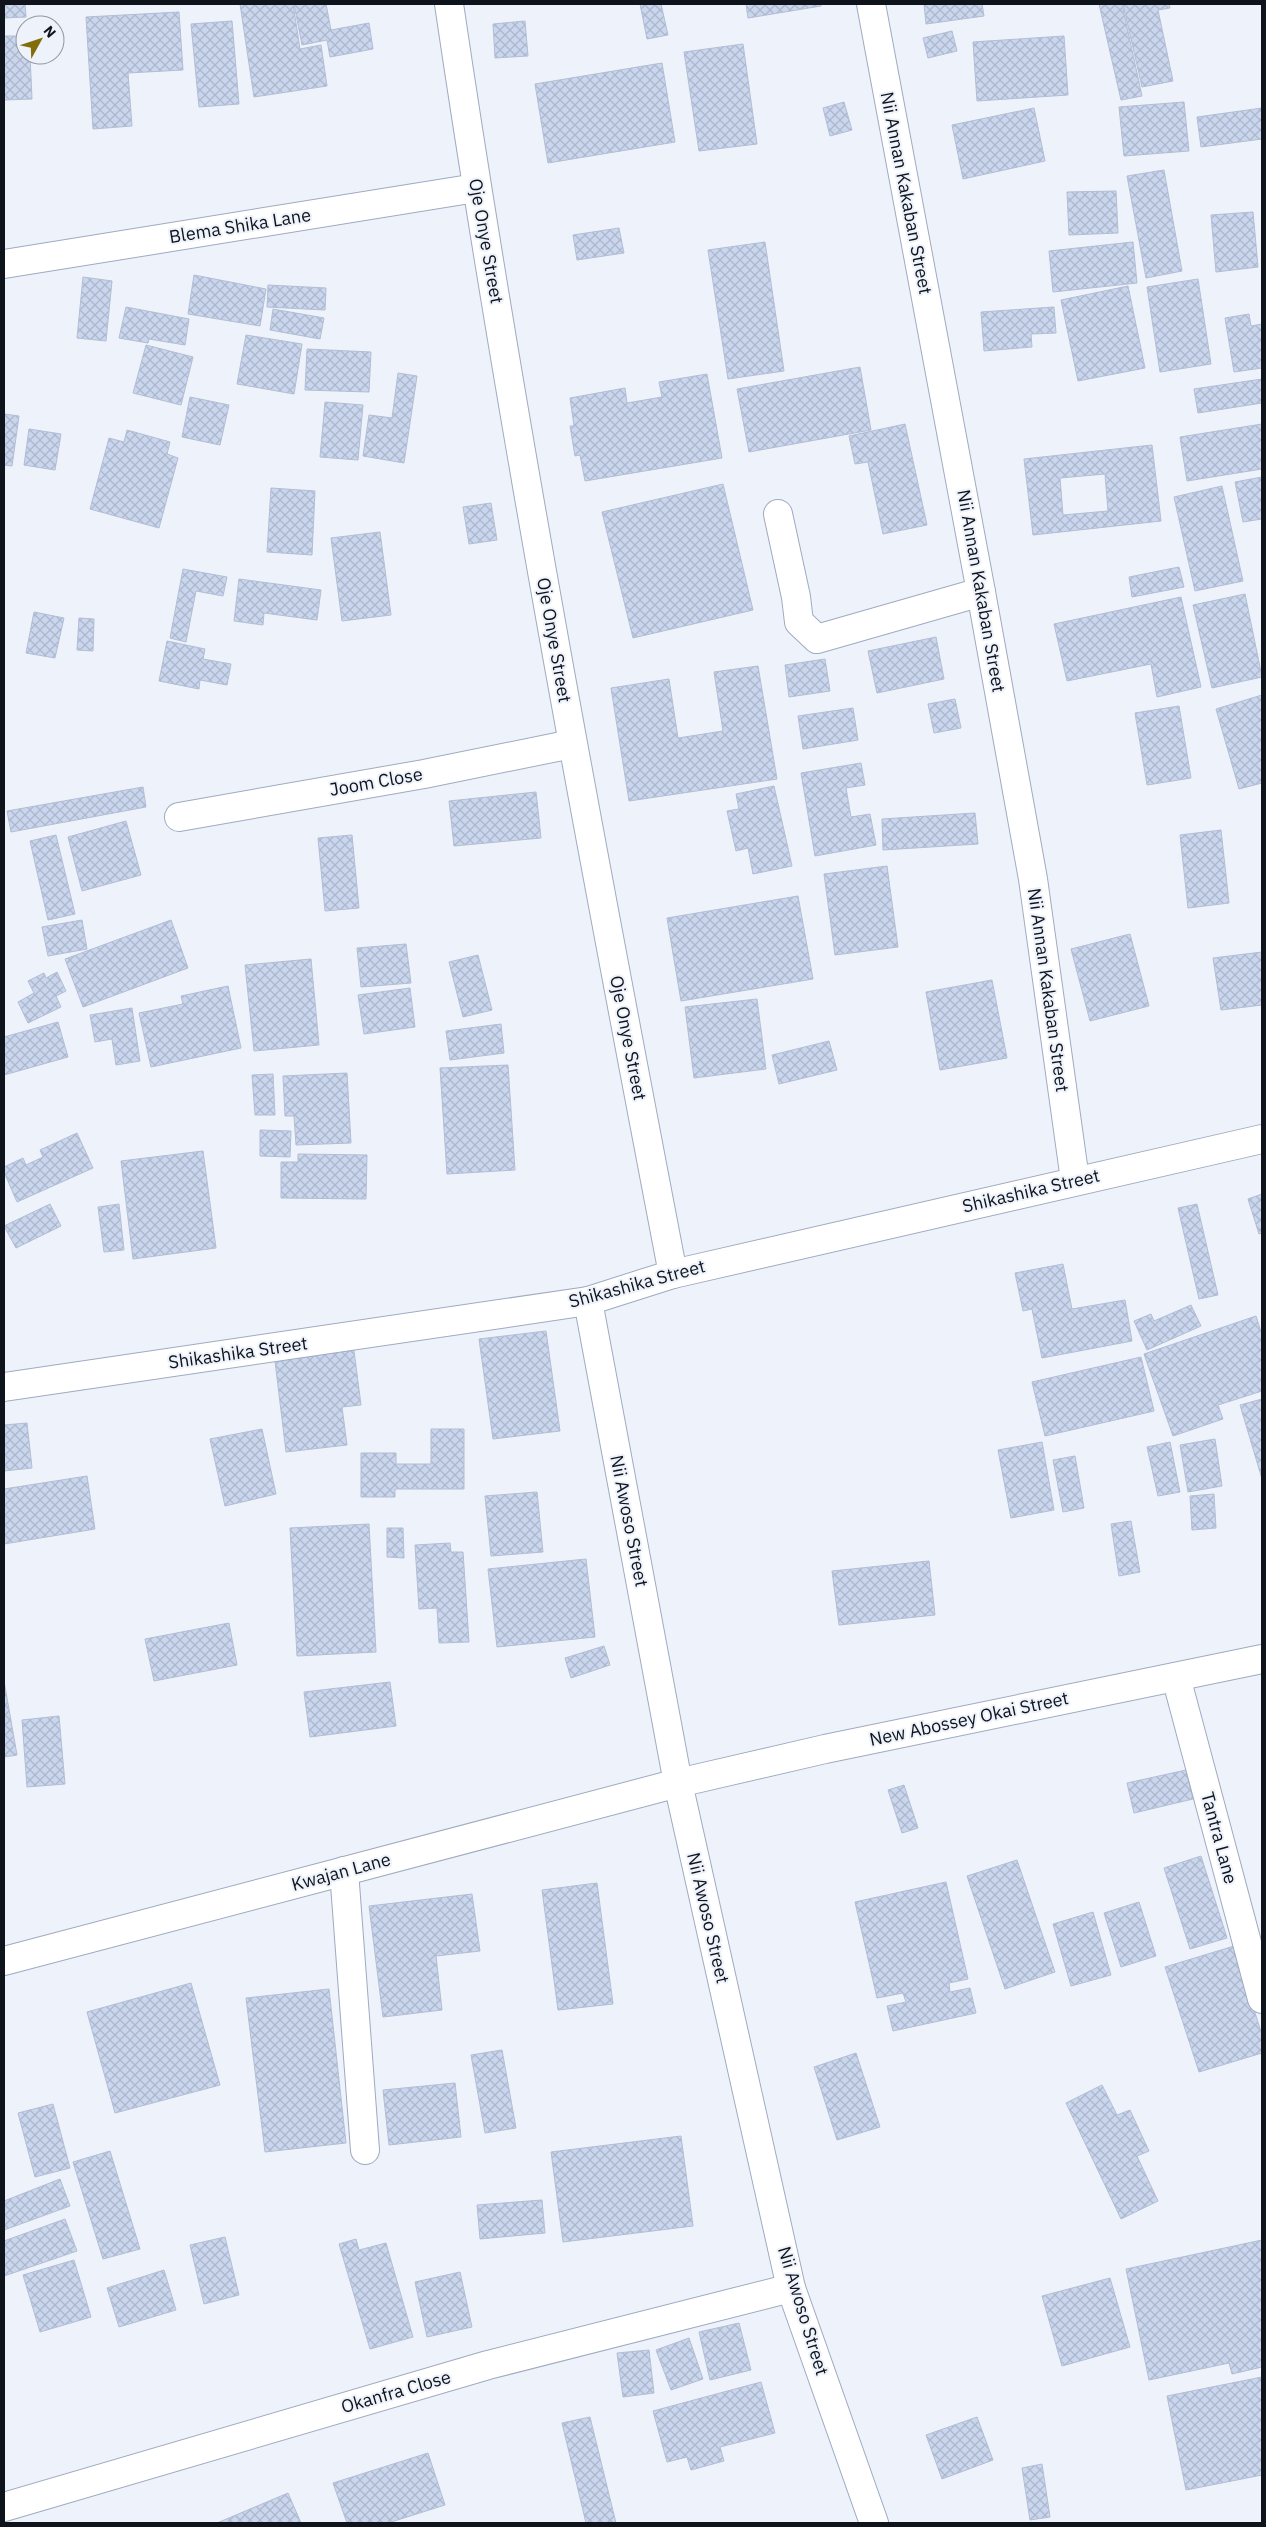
<svg xmlns="http://www.w3.org/2000/svg" width="1266" height="2527" viewBox="0 0 1266 2527" font-family="'IBM Plex Sans',sans-serif">
	<defs>
		<pattern id="building-cross-hatch" width="8" height="8" patternUnits="userSpaceOnUse" patternTransform="scale(1.25)"><rect width="8" height="8" fill="#cad6ed"/><path d="M0 0l8 8M0 8l8-8" fill="none" stroke="#acb7cb"/></pattern>
	</defs>
	<rect width="100%" height="100%" fill="#edf2fb"/>
	<g fill="url(#building-cross-hatch)" stroke="#b2bed5" fill-rule="evenodd">
		<path d="M4 4H25L26 17 4 18Z"/>
		<path d="M240 4H293L300 49 321 45 327 86 254 97Z"/>
		<path d="M294 4H326L331 30 369 23 373 49 330 57 327 40 302 45Z"/>
		<path d="M640 4H661L668 35 647 39Z"/>
		<path d="M746 4H821V6L748 18Z"/>
		<path d="M924 4H982L984 16 926 24Z"/>
		<path d="M1099 4H1122L1142 96 1121 100Z"/>
		<path d="M1123 4H1169L1170 8 1158 10 1173 81 1142 87Z"/>
		<path d="M179 12 183 70 128 73 132 126 93 129 86 17Z"/>
		<path d="M232 21 239 104 199 107 191 24Z"/>
		<path d="M525 21 528 56 495 58 493 24Z"/>
		<path d="M952 31 957 51 928 58 923 38Z"/>
		<path d="M4 36H25V55H30L32 99 4 100Z"/>
		<path d="M1064 36 1068 95 977 101 973 42Z"/>
		<path d="M743 44 757 144 699 151 684 52Z"/>
		<path d="M662 63 675 142 548 163 535 84Z"/>
		<path d="M844 102 852 130 830 136 823 108Z"/>
		<path d="M1184 102 1189 151 1124 156 1119 107Z"/>
		<path d="M1034 108 1045 161 963 179 952 125Z"/>
		<path d="M1262 108V139L1201 147 1197 117Z"/>
		<path d="M1164 170 1182 271 1146 278 1127 176Z"/>
		<path d="M1116 191 1118 233 1069 235 1067 192Z"/>
		<path d="M1253 212 1258 267 1216 272 1211 215Z"/>
		<path d="M619 228 624 253 577 260 573 235Z"/>
		<path d="M765 242 784 371 728 379 708 250Z"/>
		<path d="M1133 242 1137 283 1053 292 1049 251Z"/>
		<path d="M194 275 266 289 260 326 188 314Z"/>
		<path d="M83 277 112 281 106 341 77 338Z"/>
		<path d="M1198 279 1211 364 1160 372 1147 287Z"/>
		<path d="M268 285 326 288 325 310 267 307Z"/>
		<path d="M1128 286 1145 368 1078 381 1061 300Z"/>
		<path d="M126 307 189 319 185 345 149 339 148 343 119 338Z"/>
		<path d="M1054 307 1056 333 1031 334 1032 347 984 351 981 312Z"/>
		<path d="M273 309 324 318 320 339 270 330Z"/>
		<path d="M1249 314 1251 326 1262 324V368L1234 372 1225 318Z"/>
		<path d="M246 335 302 344 294 394 237 384Z"/>
		<path d="M146 345 193 357 181 405 133 393Z"/>
		<path d="M307 349 371 352 369 392 305 390Z"/>
		<path d="M860 367 871 430 749 452 737 389Z"/>
		<path d="M398 373 417 376 404 463 363 456 369 415 392 418Z"/>
		<path d="M707 374 722 458 585 481 580 455 575 456 570 426H574L570 398 625 388 627 403 662 397 659 382Z"/>
		<path d="M1262 379V403L1198 413 1194 389Z"/>
		<path d="M190 397 229 405 220 445 182 437Z"/>
		<path d="M325 402 363 405 358 460 320 457Z"/>
		<path d="M4 414 19 416 12 466 4 465Z"/>
		<path d="M905 424 927 525 883 534 868 462 855 464 849 436Z"/>
		<path d="M1262 424V469L1187 481 1180 437Z"/>
		<path d="M29 429 61 434 55 470 24 465Z"/>
		<path d="M127 430 170 442 167 454 178 458 159 528 90 509 109 438 124 442Z"/>
		<path d="M1152 445 1161 521 1033 535 1024 459ZM1105 474 1108 511 1063 515 1060 478Z"/>
		<path d="M1262 477V519L1243 522 1235 482Z"/>
		<path d="M723 484 753 610 633 638 602 512Z"/>
		<path d="M1222 486 1243 581 1195 591 1174 497Z"/>
		<path d="M271 488 315 491 312 555 267 552Z"/>
		<path d="M491 503 497 540 469 544 463 507Z"/>
		<path d="M380 532 391 615 342 621 331 538Z"/>
		<path d="M1179 567 1184 587 1132 597 1129 577Z"/>
		<path d="M183 569 227 577 223 596 196 591 186 642 170 638Z"/>
		<path d="M239 579 321 590 317 620 264 613 263 625 234 621Z"/>
		<path d="M1245 594 1262 677 1212 688 1193 605Z"/>
		<path d="M1181 597 1201 687 1157 697 1151 664 1067 681 1054 624Z"/>
		<path d="M34 612 64 618 55 658 26 653Z"/>
		<path d="M79 618 94 619 93 651 77 650Z"/>
		<path d="M936 637 944 679 877 693 868 651Z"/>
		<path d="M167 641 205 649 203 659 231 664 227 685 200 680 199 689 159 681Z"/>
		<path d="M825 659 830 691 789 697 785 665Z"/>
		<path d="M758 666 777 779 629 801 611 688 669 679 678 738 723 731 714 672Z"/>
		<path d="M1262 695V783L1239 789 1216 709Z"/>
		<path d="M955 699 961 728 934 733 928 704Z"/>
		<path d="M1179 706 1191 778 1147 785 1135 713Z"/>
		<path d="M853 708 858 740 803 749 798 716Z"/>
		<path d="M861 763 865 785 846 788 851 817 870 814 876 845 815 856 801 773Z"/>
		<path d="M774 786 792 866 753 874 748 848 736 851 727 811 739 809 736 794Z"/>
		<path d="M143 787 146 807 11 832 7 811Z"/>
		<path d="M536 792 541 838 454 846 449 801Z"/>
		<path d="M975 813 978 844 883 850 882 819Z"/>
		<path d="M126 821 141 875 82 891 68 837Z"/>
		<path d="M1221 830 1229 903 1188 908 1180 835Z"/>
		<path d="M56 835 75 914 48 920 30 841Z"/>
		<path d="M352 835 359 908 325 911 318 838Z"/>
		<path d="M887 866 898 947 835 955 824 874Z"/>
		<path d="M798 896 813 979 681 1001 667 918Z"/>
		<path d="M82 920 87 949 48 956 42 927Z"/>
		<path d="M171 920 188 968 83 1007 65 959Z"/>
		<path d="M1130 934 1149 1006 1090 1021 1071 949Z"/>
		<path d="M406 944 411 983 361 987 357 948Z"/>
		<path d="M1262 952V1005L1221 1010 1213 958Z"/>
		<path d="M478 955 492 1010 463 1017 449 962Z"/>
		<path d="M311 959 319 1045 254 1051 245 965Z"/>
		<path d="M57 972 66 991 56 996 61 1007 28 1023 18 1002 34 993 28 981 44 973 46 978Z"/>
		<path d="M992 980 1007 1058 940 1070 926 992Z"/>
		<path d="M228 986 241 1048 151 1067 139 1013 183 1004 181 996Z"/>
		<path d="M410 988 415 1027 364 1034 358 995Z"/>
		<path d="M757 999 766 1069 694 1078 685 1007Z"/>
		<path d="M132 1008 140 1061 116 1065 112 1039 95 1042 90 1015Z"/>
		<path d="M58 1022 68 1057 4 1075V1037Z"/>
		<path d="M501 1024 504 1053 450 1060 446 1031Z"/>
		<path d="M829 1041 837 1070 779 1084 772 1055Z"/>
		<path d="M508 1065 515 1170 447 1174 440 1068Z"/>
		<path d="M347 1073 351 1143 296 1145 294 1116H285L283 1076Z"/>
		<path d="M273 1074 275 1115H255L252 1075Z"/>
		<path d="M260 1130 291 1131 290 1157 260 1156Z"/>
		<path d="M77 1133 93 1168 17 1202 4 1172V1167L23 1158 26 1165 43 1157 40 1150Z"/>
		<path d="M203 1151 216 1248 133 1259 121 1161Z"/>
		<path d="M298 1154 367 1155 366 1199 281 1198V1162H298Z"/>
		<path d="M1262 1194V1233L1259 1234 1248 1199Z"/>
		<path d="M50 1204 61 1226 16 1248 4 1226Z"/>
		<path d="M119 1204 124 1250 104 1252 98 1207Z"/>
		<path d="M1197 1204 1218 1295 1199 1299 1178 1208Z"/>
		<path d="M1063 1264 1072 1309 1125 1300 1132 1341 1042 1358 1032 1309 1023 1311 1015 1273Z"/>
		<path d="M1191 1305 1201 1326 1147 1350 1134 1321 1151 1314 1154 1321Z"/>
		<path d="M1256 1316 1262 1335V1391L1218 1405 1223 1419 1173 1436 1144 1354Z"/>
		<path d="M546 1331 560 1431 493 1439 479 1339Z"/>
		<path d="M353 1343 361 1405 342 1407 347 1445 286 1452 274 1353Z"/>
		<path d="M1141 1357 1154 1411 1045 1436 1032 1382Z"/>
		<path d="M1262 1399V1479L1240 1405Z"/>
		<path d="M27 1423 32 1468 4 1471V1425Z"/>
		<path d="M262 1429 276 1494 225 1506 210 1439Z"/>
		<path d="M431 1429H464V1489H395V1497H361V1453H396V1464H431Z"/>
		<path d="M1215 1439 1222 1486 1188 1492 1180 1445Z"/>
		<path d="M1042 1442 1054 1510 1011 1518 998 1450Z"/>
		<path d="M1170 1442 1180 1492 1158 1496 1147 1447Z"/>
		<path d="M1075 1456 1084 1508 1063 1512 1053 1460Z"/>
		<path d="M87 1476 95 1529 4 1544V1489Z"/>
		<path d="M537 1492 543 1552 491 1556 485 1496Z"/>
		<path d="M1214 1494 1216 1528 1192 1530 1190 1496Z"/>
		<path d="M1131 1521 1140 1572 1119 1576 1111 1524Z"/>
		<path d="M369 1524 376 1652 297 1656 290 1528Z"/>
		<path d="M387 1528H403L404 1558 387 1557Z"/>
		<path d="M450 1543 451 1552H463L469 1642 439 1643 437 1608 419 1609 415 1545Z"/>
		<path d="M586 1559 595 1637 497 1647 488 1569Z"/>
		<path d="M929 1561 935 1615 839 1625 832 1571Z"/>
		<path d="M229 1623 237 1665 154 1681 145 1639Z"/>
		<path d="M604 1646 610 1665 571 1678 565 1658Z"/>
		<path d="M4 1681 17 1755 4 1757Z"/>
		<path d="M390 1682 396 1726 310 1737 304 1692Z"/>
		<path d="M59 1716 65 1784 27 1787 22 1720Z"/>
		<path d="M1186 1770 1193 1799 1134 1813 1127 1783Z"/>
		<path d="M904 1785 918 1828 902 1833 888 1790Z"/>
		<path d="M1201 1856 1227 1938 1190 1949 1164 1868Z"/>
		<path d="M1017 1860 1055 1972 1005 1989 967 1876Z"/>
		<path d="M946 1882 968 1979 949 1983 950 1992 970 1988 976 2013 893 2031 887 2006 906 2002 903 1993 877 1998 855 1902Z"/>
		<path d="M597 1883 613 2004 558 2010 542 1890Z"/>
		<path d="M472 1894 480 1951 436 1956 442 2010 383 2017 369 1906Z"/>
		<path d="M1139 1902 1156 1956 1121 1967 1104 1913Z"/>
		<path d="M1093 1912 1111 1975 1071 1986 1053 1924Z"/>
		<path d="M1234 1946 1262 2035V2053L1199 2072 1165 1967Z"/>
		<path d="M191 1983 220 2085 115 2113 87 2012Z"/>
		<path d="M329 1989 346 2143 265 2152 246 1998Z"/>
		<path d="M502 2050 516 2128 485 2133 471 2055Z"/>
		<path d="M856 2053 880 2127 837 2140 814 2067Z"/>
		<path d="M455 2083 461 2137 389 2145 383 2090Z"/>
		<path d="M1102 2085 1117 2115 1130 2110 1149 2151 1137 2156 1158 2201 1121 2219 1066 2103Z"/>
		<path d="M53 2104 70 2168 35 2177 18 2113Z"/>
		<path d="M681 2136 693 2226 563 2242 551 2152Z"/>
		<path d="M110 2151 140 2249 103 2259 73 2162Z"/>
		<path d="M60 2179 70 2206 4 2230V2201Z"/>
		<path d="M542 2200 545 2233 480 2239 477 2205Z"/>
		<path d="M65 2219 77 2251 4 2276V2241Z"/>
		<path d="M225 2237 239 2295 204 2304 190 2245Z"/>
		<path d="M356 2239 359 2250 386 2243 413 2337 370 2349 339 2244Z"/>
		<path d="M1262 2240V2367L1232 2374 1229 2363 1149 2380 1126 2269Z"/>
		<path d="M74 2260 91 2317 40 2332 23 2275Z"/>
		<path d="M164 2270 176 2310 119 2327 107 2288Z"/>
		<path d="M460 2272 472 2327 427 2337 415 2282Z"/>
		<path d="M1110 2278 1130 2347 1062 2366 1042 2296Z"/>
		<path d="M739 2323 751 2370 710 2380 699 2332Z"/>
		<path d="M689 2338 703 2379 671 2390 656 2350Z"/>
		<path d="M649 2350 654 2393 623 2397 617 2353Z"/>
		<path d="M1262 2377V2475L1186 2490 1167 2396Z"/>
		<path d="M761 2382 775 2433 720 2447 724 2461 691 2470 687 2457 667 2462 653 2411Z"/>
		<path d="M590 2417 616 2523H586L562 2423Z"/>
		<path d="M977 2417 993 2460 942 2479 926 2435Z"/>
		<path d="M428 2453 445 2505 388 2523H347L333 2483Z"/>
		<path d="M1042 2464 1050 2517 1030 2520 1022 2468Z"/>
		<path d="M288 2493 301 2523H217Z"/>
	</g>
	<g fill="none" stroke-linecap="round" stroke-linejoin="round">
		<defs>
			<g id="minor">
				<path d="M449 4C512 429 592 852 673 1274"/>
				<path d="M871 4 981 592 1033 879 1075 1180"/>
				<path d="M4 264 476 188"/>
				<path d="M778 514 796 597 799 622 817 639 981 592"/>
				<path d="M179 817 424 774 572 744"/>
				<path d="M588 1301 678 1783 791 2288 874 2523"/>
				<path d="M4 1387 588 1301 673 1274 1262 1139"/>
				<path d="M1176 1677 1262 1999"/>
				<path d="M344 1871 365 2150"/>
				<path d="M4 1961 678 1783 825 1749 1262 1659"/>
				<path d="M4 2507 488 2365 791 2288"/>
			</g>
		</defs>
		<use href="#minor" stroke="#9fabc1" stroke-width="30"/>
		<use href="#minor" stroke="#fff" stroke-width="28"/>
	</g>
	<g text-anchor="middle" stroke-width="4" stroke-linejoin="round" paint-order="stroke">
		<g font-size="18" fill="#0f131b" stroke="#edf2fb">
			<text transform="translate(906 193) rotate(79)" y="6">Nii Annan Kakaban Street</text>
			<text transform="translate(240 226) rotate(-9)" y="6">Blema Shika Lane</text>
			<text transform="translate(486 241) rotate(80)" y="6">Oje Onye Street</text>
			<text transform="translate(981 591) rotate(80)" y="6">Nii Annan Kakaban Street</text>
			<text transform="translate(554 640) rotate(80)" y="6">Oje Onye Street</text>
			<text transform="translate(376 782) rotate(-10)" y="6">Joom Close</text>
			<text transform="translate(1048 990) rotate(82)" y="6">Nii Annan Kakaban Street</text>
			<text transform="translate(628 1038) rotate(79)" y="6">Oje Onye Street</text>
			<text transform="translate(1031 1191) rotate(-13)" y="6">Shikashika Street</text>
			<text transform="translate(637 1284) rotate(-15)" y="6">Shikashika Street</text>
			<text transform="translate(238 1353) rotate(-8)" y="6">Shikashika Street</text>
			<text transform="translate(629 1521) rotate(79)" y="6">Nii Awoso Street</text>
			<text transform="translate(969 1719) rotate(-12)" y="6">New Abossey Okai Street</text>
			<text transform="translate(1219 1838) rotate(75)" y="6">Tantra Lane</text>
			<text transform="translate(341 1872) rotate(-15)" y="6">Kwajan Lane</text>
			<text transform="translate(708 1918) rotate(77)" y="6">Nii Awoso Street</text>
			<text transform="translate(803 2311) rotate(73)" y="6">Nii Awoso Street</text>
			<text transform="translate(396 2392) rotate(-16)" y="6">Okanfra Close</text>
		</g>
	</g>
	<rect width="1266" height="2527" fill="none" stroke="#0f131b" stroke-width="10"/>
	<g transform="translate(40 40) rotate(50)"><circle r="24" fill="#edf2fb" stroke="#9499a1"/>
	<path d="M0-4L9 19L0 12L-9 19Z" fill="#816e0b"/>
	<text y="-8" font-size="14" font-weight="bold" text-anchor="middle" fill="#0f131b">N</text>
	</g>
</svg>
